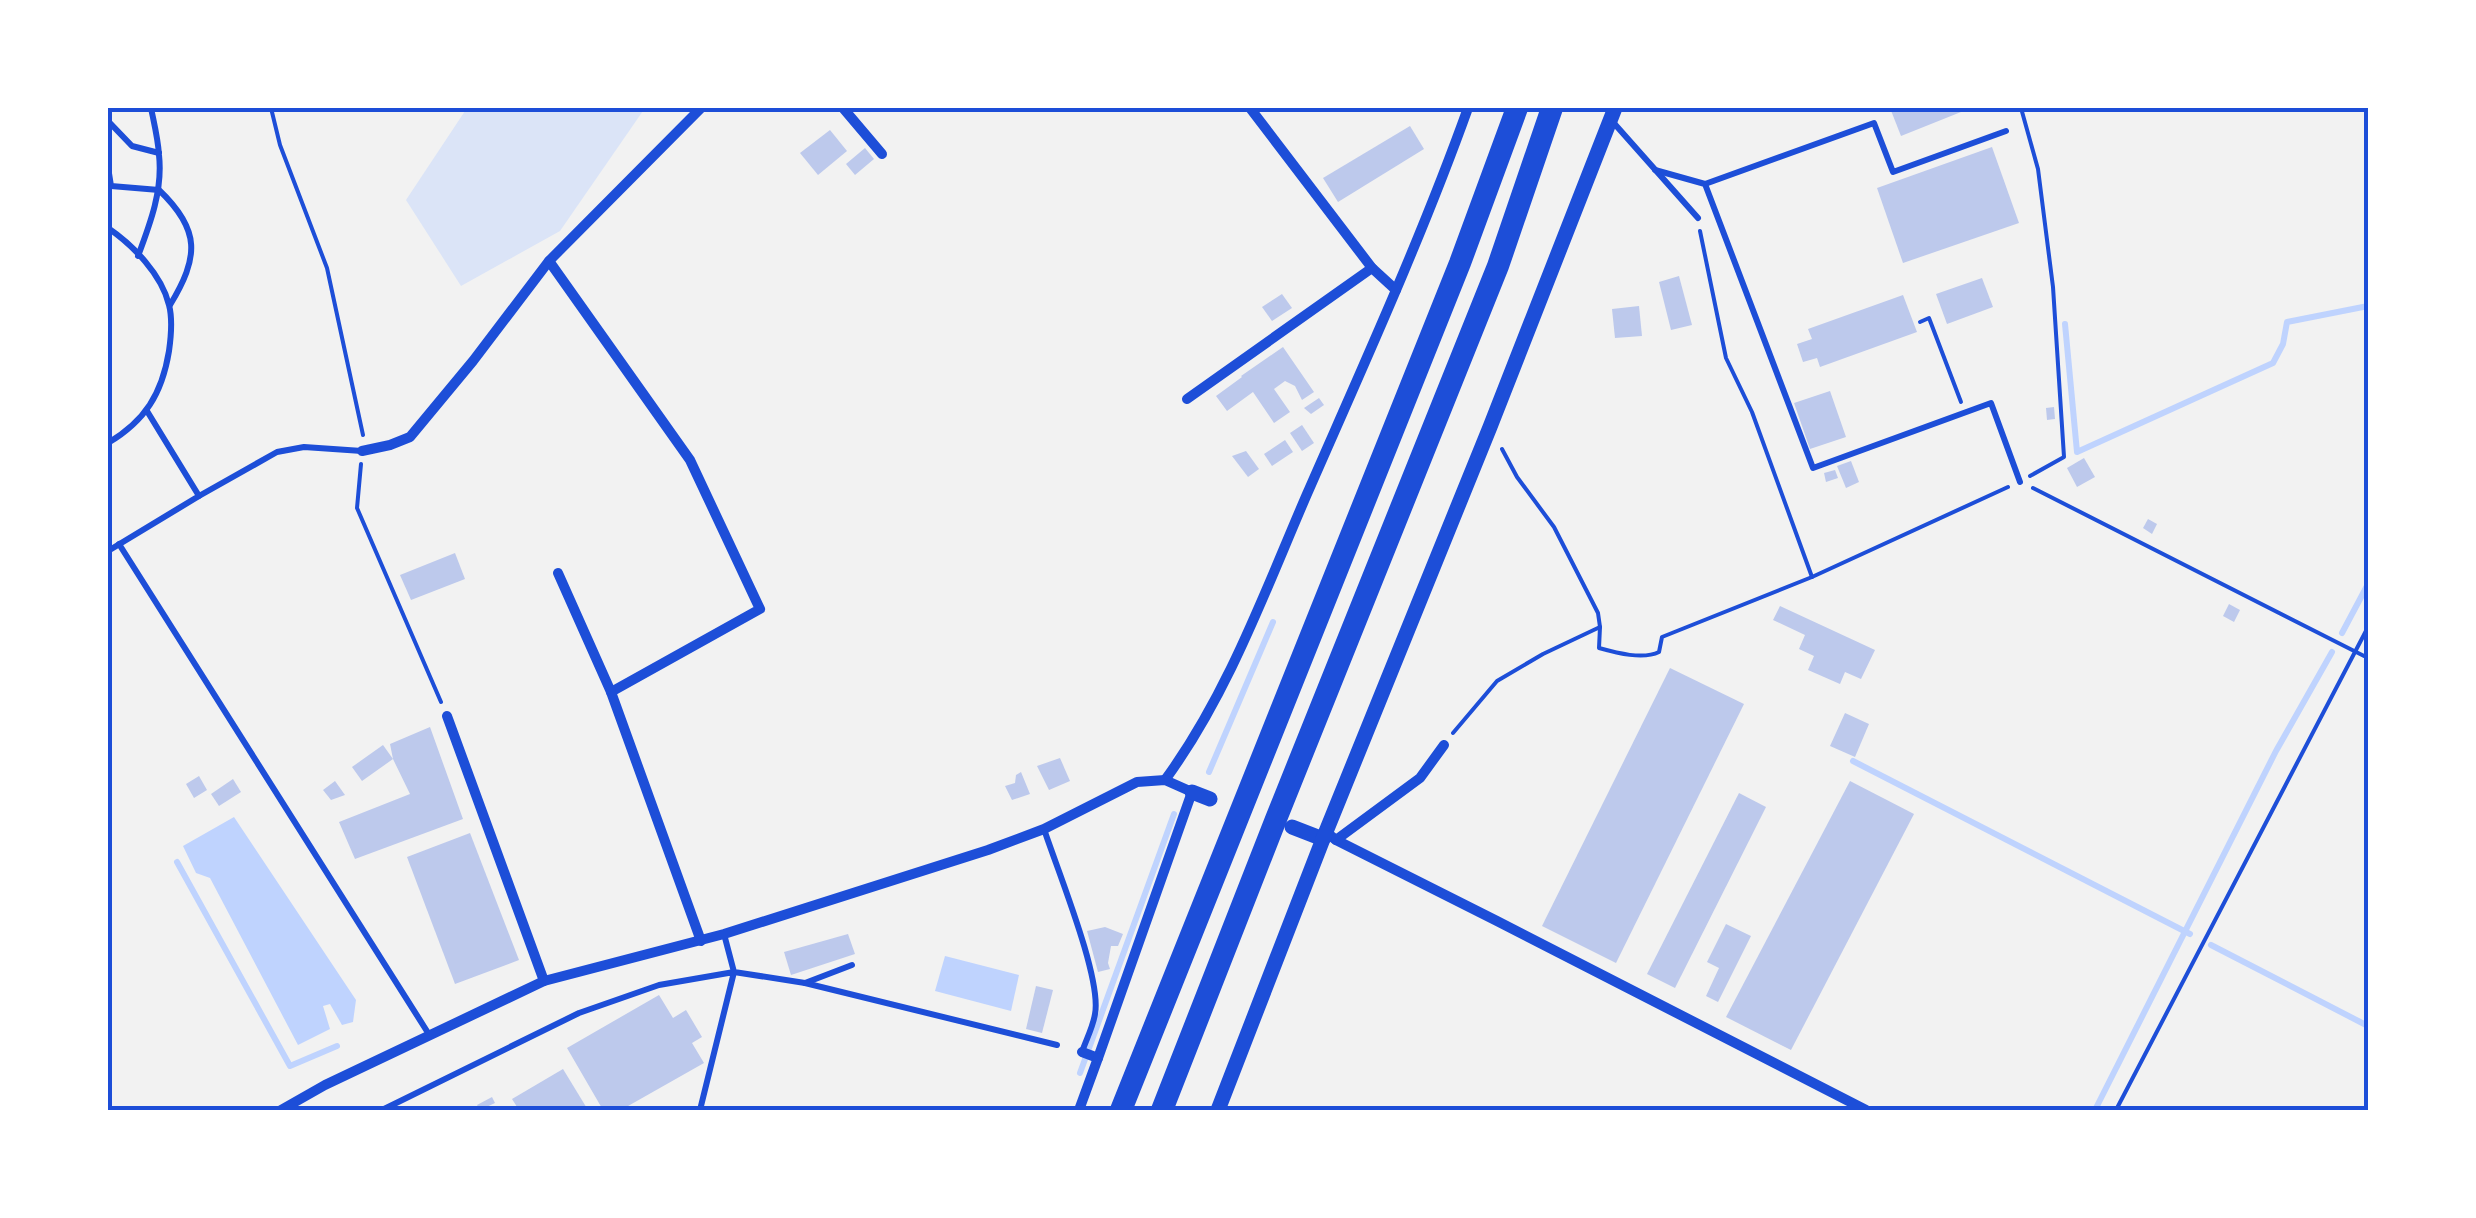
<svg xmlns="http://www.w3.org/2000/svg" width="2476" height="1218" viewBox="0 0 2476 1218" font-family="'Exo 2',sans-serif">
	<rect width="100%" height="100%" fill="#f2f2f2"/>
	<path fill="#dbe4f7" d="M467 108H645L560 231 461 286 406 200Z"/>
	<g fill="#bfd3fe">
		<path d="M234 817 356 1000 353 1022 342 1025 330 1004 323 1006 330 1029 298 1045 210 878 196 873 183 846Z"/>
		<path d="M945 956 1019 975 1011 1011 935 991Z"/>
	</g>
	<g fill="none" stroke-linecap="round" stroke-linejoin="round">
		<g stroke="#bfd3fe" stroke-width="6">
			<path d="M2065 324 2077 452 2273 363 2283 344 2287 322 2368 306"/>
			<path d="M2342 633 2368 584"/>
			<path d="M1853 761 2190 934"/>
			<path d="M1209 772 1273 622"/>
			<path d="M177 862 290 1066 337 1046"/>
			<path d="M2211 945 2368 1026"/>
			<path d="M1080 1073 1174 814"/>
			<path d="M2095 1110 2276 751 2332 652"/>
		</g>
	</g>
	<g fill="#bdc9ec">
		<path d="M1890 108H1971L1901 136Z"/>
		<path d="M1410 126 1424 149 1338 202 1323 178Z"/>
		<path d="M830 130 847 151 818 175 800 153Z"/>
		<path d="M1992 147 2019 223 1903 263 1877 188Z"/>
		<path d="M865 148 874 159 855 175 846 164Z"/>
		<path d="M1679 276 1692 325 1671 330 1659 282Z"/>
		<path d="M1982 278 1993 307 1947 324 1936 294Z"/>
		<path d="M1282 294 1292 308 1272 321 1262 307Z"/>
		<path d="M1903 295 1917 332 1820 367 1817 358 1803 362 1797 344 1812 339 1808 329Z"/>
		<path d="M1639 306 1642 336 1615 338 1612 309Z"/>
		<path d="M1283 347 1314 392 1302 400 1295 386 1285 381 1274 389 1290 412 1274 423 1253 392 1227 411 1216 396 1242 377 1241 376Z"/>
		<path d="M1830 391 1846 437 1810 449 1794 403Z"/>
		<path d="M1319 398 1324 405 1311 414 1304 408Z"/>
		<path d="M2054 407 2055 419 2047 420 2046 408Z"/>
		<path d="M1302 425 1314 443 1302 451 1290 433Z"/>
		<path d="M1285 440 1293 452 1272 466 1264 454Z"/>
		<path d="M1246 451 1259 469 1248 477 1232 456Z"/>
		<path d="M2084 458 2095 477 2077 487 2067 468Z"/>
		<path d="M1851 461 1859 482 1846 488 1837 466Z"/>
		<path d="M1835 470 1838 478 1826 482 1824 473Z"/>
		<path d="M2148 519 2157 524 2152 534 2143 528Z"/>
		<path d="M455 553 465 579 411 600 400 575Z"/>
		<path d="M2229 604 2240 610 2234 622 2223 616Z"/>
		<path d="M1780 606 1875 650 1861 679 1845 672 1840 684 1808 670 1814 656 1799 649 1805 635 1773 620Z"/>
		<path d="M1670 668 1744 704 1616 963 1542 926Z"/>
		<path d="M1845 713 1869 724 1855 757 1830 746Z"/>
		<path d="M430 727 463 819 355 859 339 822 410 794 393 759 390 744Z"/>
		<path d="M383 745 393 759 362 781 352 767Z"/>
		<path d="M1060 758 1070 781 1049 790 1037 766Z"/>
		<path d="M1021 772 1030 794 1012 800 1005 786 1015 783 1016 775Z"/>
		<path d="M199 776 207 790 194 798 186 784Z"/>
		<path d="M233 779 241 792 219 806 211 794Z"/>
		<path d="M335 781 345 795 331 800 323 790Z"/>
		<path d="M1850 781 1914 814 1791 1050 1726 1017Z"/>
		<path d="M1739 793 1766 807 1675 988 1647 974Z"/>
		<path d="M470 833 519 960 455 984 407 857Z"/>
		<path d="M1726 924 1751 936 1718 1002 1706 996 1719 968 1707 962Z"/>
		<path d="M1105 927 1123 934 1118 946H1111L1108 963 1110 969 1098 972 1087 931Z"/>
		<path d="M848 934 855 954 791 975 784 952Z"/>
		<path d="M1036 986 1053 990 1042 1033 1026 1029Z"/>
		<path d="M659 995 673 1018 686 1010 702 1037 692 1043 704 1063 621 1110H603L567 1048Z"/>
		<path d="M563 1069 588 1110H519L512 1099Z"/>
		<path d="M492 1097 495 1103 480 1110 477 1105Z"/>
	</g>
	<g fill="none" stroke-linecap="round" stroke-linejoin="round">
		<g stroke="#1d4ed8" stroke-width="4">
			<path d="M271 108 280 145 327 268 363 435"/>
			<path d="M2021 108 2038 169 2053 287 2064 457 2030 476"/>
			<path d="M1700 231 1726 358 1752 412 1812 577"/>
			<path d="M1920 322 1929 318 1961 402"/>
			<path d="M1502 449 1517 477 1554 527 1598 613 1600 627"/>
			<path d="M361 464 357 508 441 702"/>
			<path d="M2033 488 2368 658"/>
			<path d="M1453 733 1497 681 1543 654 1600 627 1599 648C1617 653 1643 660 1659 652L1662 637 1812 577 2008 487"/>
			<path d="M2116 1110 2368 627"/>
		</g>
		<g stroke="#1d4ed8" stroke-width="6">
			<path d="M108 121 132 146 159 153"/>
			<path d="M1612 121 1698 218"/>
			<path d="M108 167 111 186 159 190C201 230 199 257 170 305"/>
			<path d="M1655 170 1705 184 1813 468 1991 403 2020 482"/>
			<path d="M1705 184 1874 123 1893 172 2006 131"/>
			<path d="M108 228C133 245 162 275 169 305 173 320 171 337 169 351 162 394 145 421 108 443"/>
			<path d="M138 256C150 224 163 190 159 155 158 139 154 123 151 108"/>
			<path d="M199 496 277 452 304 447 362 451"/>
			<path d="M119 544 430 1036"/>
			<path d="M108 551 199 496 147 411"/>
			<path d="M1044 829C1057 869 1102 978 1095 1014 1093 1027 1086 1040 1082 1052"/>
			<path d="M724 934 734 972 805 983 852 965"/>
			<path d="M805 983 1057 1045"/>
			<path d="M382 1110 579 1013 659 985 734 972 700 1110"/>
		</g>
		<g stroke="#1d4ed8" stroke-width="10">
			<path d="M843 108 882 154"/>
			<path d="M1250 108 1372 268 1396 290"/>
			<path d="M549 261 690 460 760 609 611 692"/>
			<path d="M1187 399 1372 268"/>
			<path d="M362 451 390 445 410 437 473 361 549 261 701 108"/>
			<path d="M558 573 611 692 701 941"/>
			<path d="M447 716 544 981"/>
			<path d="M1165 780C1228 694 1265 591 1307 494 1363 366 1421 239 1468 108"/>
			<path d="M1326 832 1336 840 1497 921 1866 1110"/>
			<path d="M1336 840 1420 778 1444 745"/>
			<path d="M281 1110 325 1085 544 981 724 934 988 850 1044 829 1137 782 1165 780 1192 792 1098 1058 1082 1052"/>
			<path d="M1079 1110 1098 1058"/>
		</g>
		<g stroke="#1d4ed8" stroke-width="15">
			<path d="M1192 792 1210 799"/>
			<path d="M1292 827 1323 839"/>
			<path d="M1218 1110 1323 839 1490 427 1615 108"/>
		</g>
		<g stroke="#1d4ed8" stroke-width="22">
			<path d="M1121 1110 1460 263 1517 108"/>
			<path d="M1162 1110 1276 819 1498 266 1552 108"/>
		</g>
	</g>
	<rect width="2476" height="1218" fill="none" stroke="#ffffff" stroke-width="220"/>
	<rect x="110" y="110" width="2256" height="998" fill="none" stroke="#1d4ed8" stroke-width="4"/>
</svg>
